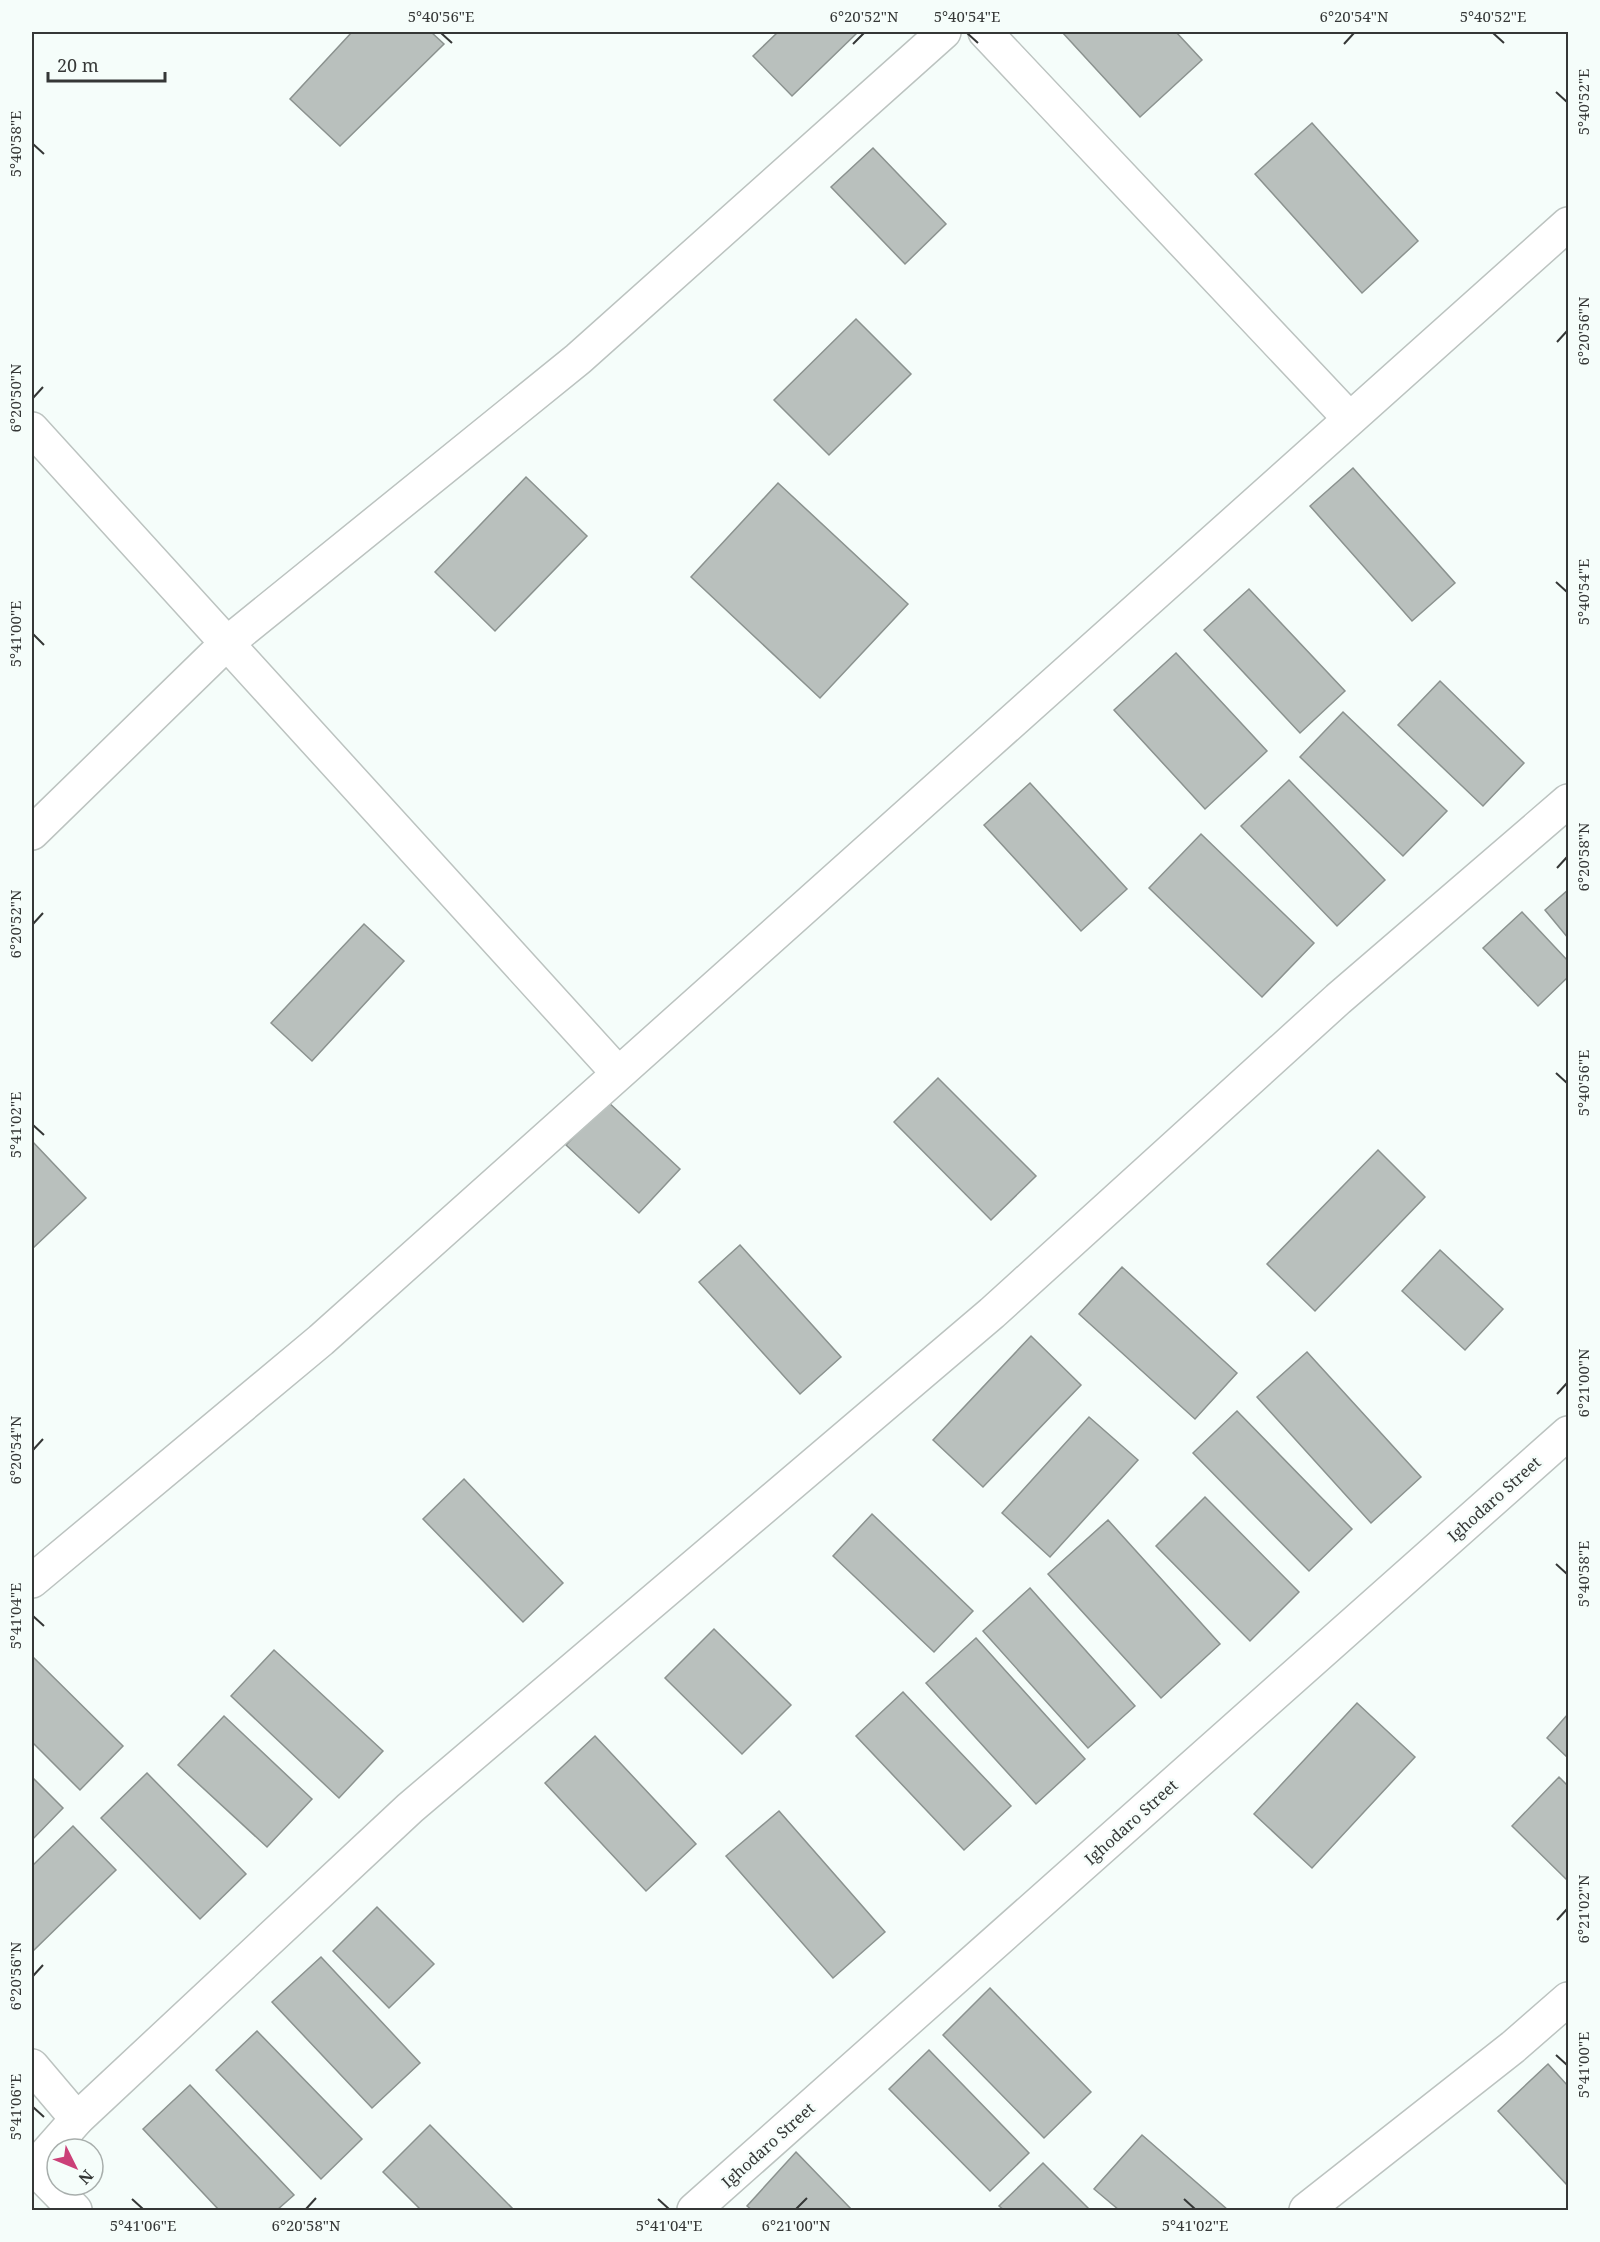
<svg xmlns="http://www.w3.org/2000/svg" width="1600" height="2242" viewBox="0 0 1600 2242" font-family="'Noto Serif',serif">
	<rect width="100%" height="100%" fill="#f5fdfa"/>
	<g fill="#b9c0bd" stroke="#8b928f" stroke-width="1.5">
		<path d="M352 32H431L444 44 340 146 290 99Z"/>
		<path d="M778 32H858L792 96 753 56Z"/>
		<path d="M1062 32H1176L1202 60 1140 117Z"/>
		<path d="M1312 123 1418 241 1362 293 1255 174Z"/>
		<path d="M873 148 946 224 905 264 831 187Z"/>
		<path d="M856 319 911 374 829 455 774 400Z"/>
		<path d="M1353 468 1455 583 1412 621 1310 506Z"/>
		<path d="M526 477 587 536 495 631 435 572Z"/>
		<path d="M778 483 908 604 820 698 691 577Z"/>
		<path d="M1249 589 1345 691 1300 733 1204 630Z"/>
		<path d="M1176 653 1267 751 1205 809 1114 710Z"/>
		<path d="M1440 681 1524 763 1483 806 1398 725Z"/>
		<path d="M1343 712 1447 811 1403 856 1300 757Z"/>
		<path d="M1289 780 1385 880 1337 926 1241 826Z"/>
		<path d="M1030 783 1127 889 1081 931 984 825Z"/>
		<path d="M1201 834 1314 943 1262 997 1149 888Z"/>
		<path d="M1568 890V938L1545 910Z"/>
		<path d="M1522 912 1568 961V977L1538 1006 1483 948Z"/>
		<path d="M364 924 404 961 312 1061 271 1023Z"/>
		<path d="M938 1078 1036 1176 991 1220 894 1122Z"/>
		<path d="M607 1101 680 1169 639 1213 566 1145Z"/>
		<path d="M32 1141 86 1198 32 1249Z"/>
		<path d="M1378 1150 1425 1197 1315 1311 1267 1264Z"/>
		<path d="M740 1245 841 1357 800 1394 699 1282Z"/>
		<path d="M1440 1250 1503 1309 1465 1350 1402 1291Z"/>
		<path d="M1122 1267 1237 1373 1195 1419 1079 1314Z"/>
		<path d="M1031 1336 1081 1385 983 1487 933 1440Z"/>
		<path d="M1307 1352 1421 1477 1371 1523 1257 1397Z"/>
		<path d="M1237 1411 1352 1529 1309 1571 1193 1453Z"/>
		<path d="M1089 1417 1138 1460 1050 1557 1002 1513Z"/>
		<path d="M464 1479 563 1583 523 1622 423 1519Z"/>
		<path d="M1205 1497 1299 1592 1250 1641 1156 1546Z"/>
		<path d="M872 1514 973 1611 934 1652 833 1556Z"/>
		<path d="M1108 1520 1220 1644 1161 1698 1048 1574Z"/>
		<path d="M1030 1588 1135 1706 1088 1748 983 1631Z"/>
		<path d="M714 1629 791 1705 742 1754 665 1678Z"/>
		<path d="M976 1638 1085 1759 1036 1804 926 1683Z"/>
		<path d="M274 1650 383 1751 339 1798 231 1696Z"/>
		<path d="M32 1656 123 1746 80 1790 32 1742Z"/>
		<path d="M903 1692 1011 1806 964 1850 856 1736Z"/>
		<path d="M1357 1703 1415 1757 1312 1868 1254 1814Z"/>
		<path d="M1568 1714V1758L1547 1738Z"/>
		<path d="M224 1716 312 1799 267 1847 178 1765Z"/>
		<path d="M595 1736 696 1844 646 1891 545 1783Z"/>
		<path d="M147 1773 246 1874 200 1919 101 1818Z"/>
		<path d="M32 1777 63 1808 32 1840Z"/>
		<path d="M1559 1777 1568 1786V1881L1512 1826Z"/>
		<path d="M779 1811 885 1932 833 1978 726 1856Z"/>
		<path d="M73 1826 116 1870 32 1952V1866Z"/>
		<path d="M377 1907 434 1964 389 2008 333 1951Z"/>
		<path d="M321 1957 420 2063 372 2108 272 2002Z"/>
		<path d="M990 1988 1091 2092 1044 2138 943 2035Z"/>
		<path d="M257 2031 362 2139 321 2179 216 2070Z"/>
		<path d="M929 2050 1029 2153 990 2191 889 2089Z"/>
		<path d="M1548 2064 1568 2086V2186L1498 2111Z"/>
		<path d="M190 2085 294 2195 277 2210H219L143 2129Z"/>
		<path d="M430 2125 514 2210H421L383 2172Z"/>
		<path d="M1142 2135 1228 2210H1119L1094 2189Z"/>
		<path d="M796 2152 852 2210H752L747 2206Z"/>
		<path d="M1043 2163 1090 2210H1004L999 2206Z"/>
	</g>
	<g fill="none" stroke-linecap="round" stroke-linejoin="round">
		<defs>
			<g id="minor">
				<path d="M985 32 1349 418"/>
				<path d="M32 429 618 1073"/>
				<path d="M32 833 226 644 578 359 944 32"/>
				<path d="M32 1581 321 1340 1568 224"/>
				<path d="M32 2066 77 2119"/>
				<path d="M34 2168 75 2210"/>
				<path d="M32 2170 77 2119 410 1808 992 1313 1338 999 1568 801"/>
				<path d="M694 2210 1568 1433"/>
				<path d="M1306 2210 1513 2047 1568 1999"/>
			</g>
		</defs>
		<use href="#minor" stroke="#bcc3c0" stroke-width="36"/>
		<use href="#minor" stroke="#fff" stroke-width="33"/>
	</g>
	<path fill="none" stroke="#353736" stroke-width="2" d="M441 33 452 43M967 33 978 43M1493 33 1504 43M853 44 864 33M1344 44 1354 33M1556 92 1567 102M33 144 44 154M1557 342 1567 331M33 398 43 387M1556 582 1567 592M33 634 44 645M1557 868 1567 857M33 924 43 913M1556 1073 1567 1083M33 1125 44 1135M1557 1394 1567 1383M33 1450 43 1439M1556 1564 1567 1574M33 1616 44 1626M1557 1920 1567 1909M33 1976 43 1965M1556 2055 1567 2065M33 2107 44 2117M132 2199 143 2209M658 2199 669 2209M1184 2199 1195 2209M306 2209 316 2198M796 2209 807 2198"/>
	<g text-anchor="middle" stroke-width="5" stroke-linejoin="round" paint-order="stroke">
		<g font-size="16" fill="#353736" stroke="#f5fdfa">
			<text transform="translate(1494 1499) rotate(-42)" y="6">Ighodaro Street</text>
			<text transform="translate(1131 1822) rotate(-42)" y="6">Ighodaro Street</text>
			<text transform="translate(768 2145) rotate(-42)" y="6">Ighodaro Street</text>
		</g>
	</g>
	<rect width="1600" height="2242" fill="none" stroke="#f5fdfa" stroke-width="66"/>
	<g transform="translate(75 2167) rotate(133)"><circle r="28" fill="#f5fdfa" stroke="#a8aeac" stroke-width="1.5"/>
	<path d="M0-4.5L10 22L0 15L-10 22Z" fill="#cb4078"/>
	<text y="-9" font-size="16" font-weight="bold" text-anchor="middle" fill="#353736">N</text>
	</g>
	<path d="M48 72v9h117v-9" fill="none" stroke="#353736" stroke-width="3"/>
	<text x="57" y="72" font-size="18" fill="#353736" stroke="#f5fdfa" stroke-width="4.5" paint-order="stroke">20 m</text>
	<rect x="33" y="33" width="1534" height="2176" fill="none" stroke="#353736" stroke-width="2"/>
	<g font-size="15" text-anchor="middle" fill="#353736">
		<text x="441" y="22">5°40'56"E</text>
		<text x="864" y="22">6°20'52"N</text>
		<text x="967" y="22">5°40'54"E</text>
		<text x="1354" y="22">6°20'54"N</text>
		<text x="1493" y="22">5°40'52"E</text>
		<text transform="translate(1584 102) rotate(-90)" y="5">5°40'52"E</text>
		<text transform="translate(16 144) rotate(-90)" y="5">5°40'58"E</text>
		<text transform="translate(1584 331) rotate(-90)" y="5">6°20'56"N</text>
		<text transform="translate(16 398) rotate(-90)" y="5">6°20'50"N</text>
		<text transform="translate(1584 592) rotate(-90)" y="5">5°40'54"E</text>
		<text transform="translate(16 634) rotate(-90)" y="5">5°41'00"E</text>
		<text transform="translate(1584 857) rotate(-90)" y="5">6°20'58"N</text>
		<text transform="translate(16 924) rotate(-90)" y="5">6°20'52"N</text>
		<text transform="translate(1584 1083) rotate(-90)" y="5">5°40'56"E</text>
		<text transform="translate(16 1125) rotate(-90)" y="5">5°41'02"E</text>
		<text transform="translate(1584 1383) rotate(-90)" y="5">6°21'00"N</text>
		<text transform="translate(16 1450) rotate(-90)" y="5">6°20'54"N</text>
		<text transform="translate(1584 1574) rotate(-90)" y="5">5°40'58"E</text>
		<text transform="translate(16 1616) rotate(-90)" y="5">5°41'04"E</text>
		<text transform="translate(1584 1909) rotate(-90)" y="5">6°21'02"N</text>
		<text transform="translate(16 1976) rotate(-90)" y="5">6°20'56"N</text>
		<text transform="translate(1584 2065) rotate(-90)" y="5">5°41'00"E</text>
		<text transform="translate(16 2107) rotate(-90)" y="5">5°41'06"E</text>
		<text x="143" y="2231">5°41'06"E</text>
		<text x="306" y="2231">6°20'58"N</text>
		<text x="669" y="2231">5°41'04"E</text>
		<text x="796" y="2231">6°21'00"N</text>
		<text x="1195" y="2231">5°41'02"E</text>
	</g>
</svg>
